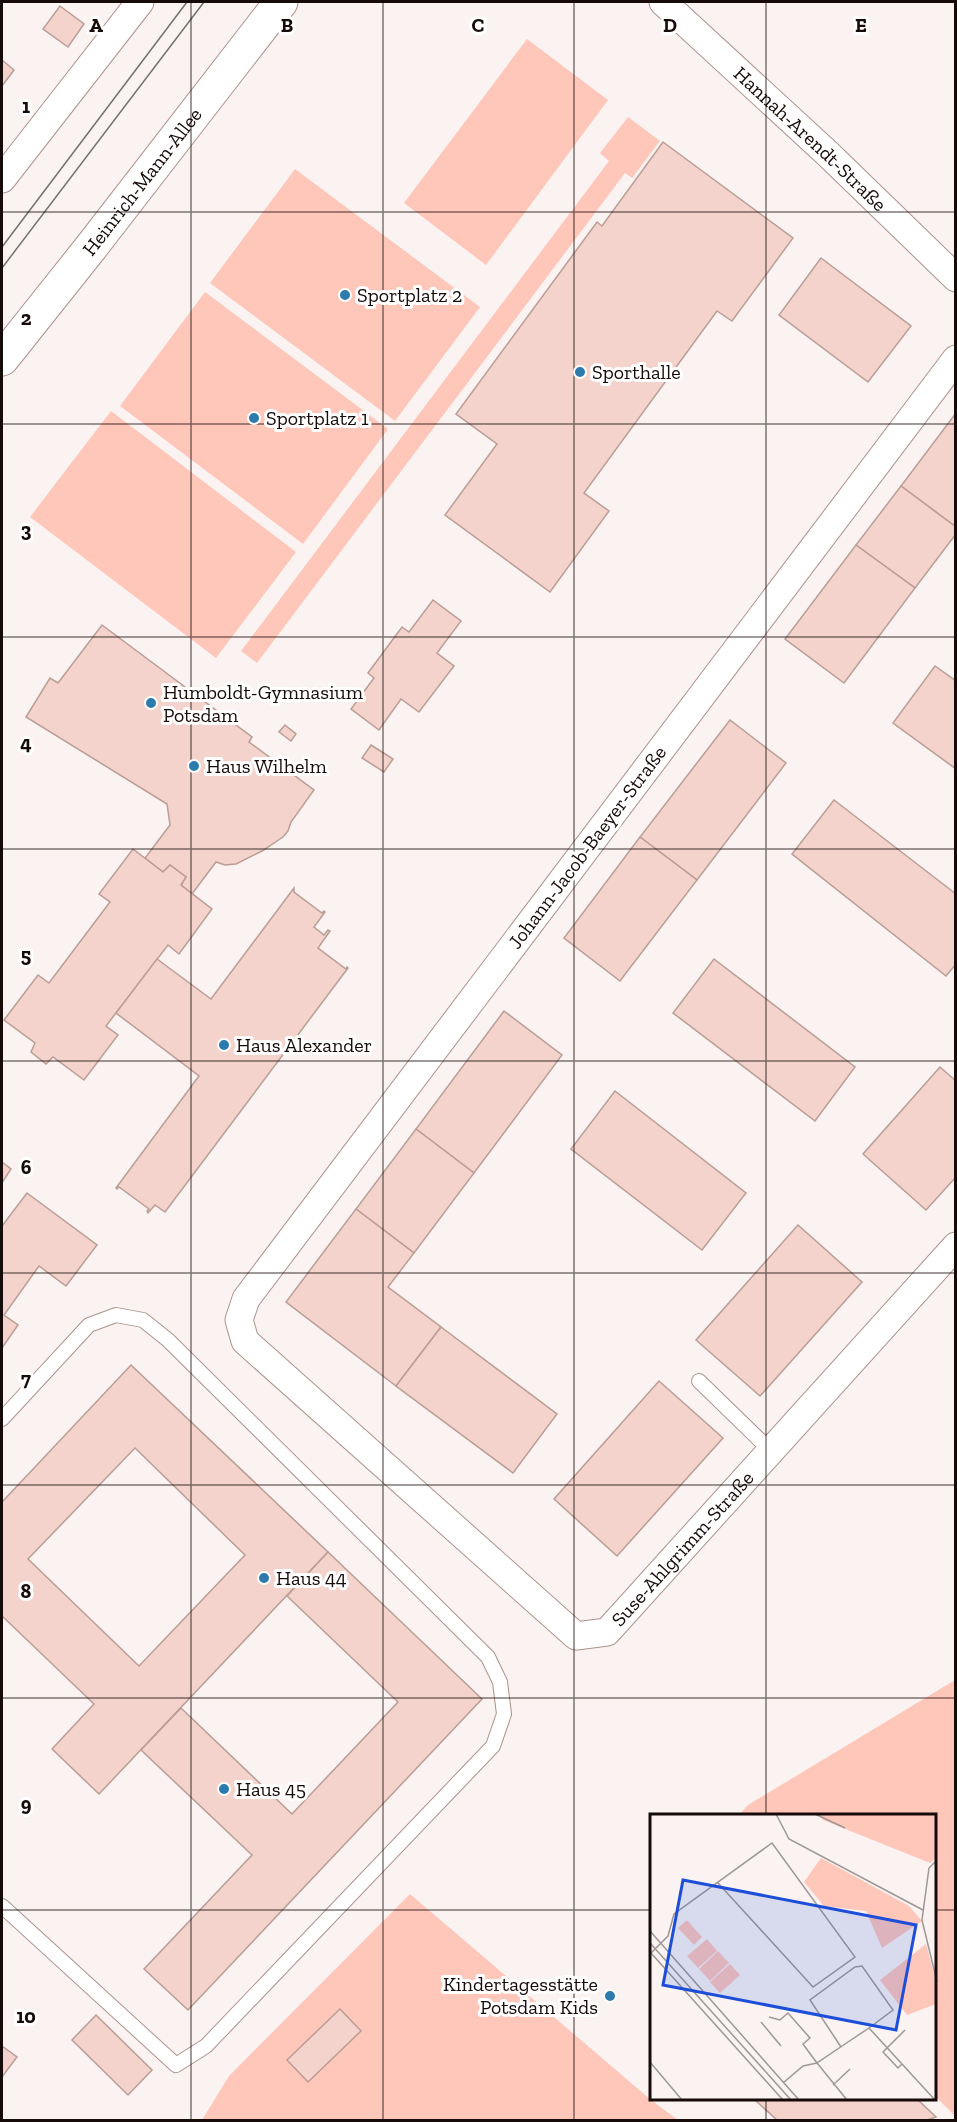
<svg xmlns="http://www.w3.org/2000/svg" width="957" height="2122" viewBox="0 0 957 2122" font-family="'Zilla Slab',serif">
	<rect width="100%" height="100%" fill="#faf3f2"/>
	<g fill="#ffc6ba">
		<path d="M527 39 608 100 486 265 404 203Z"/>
		<path d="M628 117 660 141 632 178 625 173 257 663 241 651 609 161 600 153Z"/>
		<path d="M295 169 480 307 395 421 210 283Z"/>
		<path d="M205 292 388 429 303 544 120 406Z"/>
		<path d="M111 411 296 552 216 658 30 517Z"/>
		<path d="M955 1680V2116L935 2096 934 1816H738L748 1805Z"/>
		<path d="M410 1894 651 2100 678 2120H202L229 2076Z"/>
	</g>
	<g fill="#f3d3cc" stroke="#bb9d96" stroke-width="1.5" fill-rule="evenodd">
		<path d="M60 6 84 24 68 47 43 29Z"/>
		<path d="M2 60 14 70 2 86Z"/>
		<path d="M663 142 793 238 732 321 717 311 584 493 609 511 550 592 445 515 497 444 456 414 597 222 602 226Z"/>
		<path d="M821 258 911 326 868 382 779 315Z"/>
		<path d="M956 413V527L901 486Z"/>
		<path d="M901 486 956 527V534L915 588 856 545Z"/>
		<path d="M856 545 915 588 844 683 785 639Z"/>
		<path d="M433 600 461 621 437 653 454 666 419 712 401 699 379 730 351 709 374 678 368 673 402 627 409 632Z"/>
		<path d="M102 625 252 737 249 742 314 790 291 822 288 831 283 837 262 851 236 864 225 865 216 862 192 894 181 885 186 877 170 865 163 872 145 858 170 825 167 804 26 717 50 678 58 683Z"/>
		<path d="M935 666 956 681V769L893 723Z"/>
		<path d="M730 720 786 763 697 880 640 837Z"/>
		<path d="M285 725 296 734 291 741 279 732Z"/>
		<path d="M371 745 393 759 384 772 362 758Z"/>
		<path d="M834 800 956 894V964L946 976 792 854Z"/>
		<path d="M640 837 697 880 620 981 564 938Z"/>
		<path d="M133 849 163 872 170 865 186 877 181 885 212 909 179 954 168 945 106 1026 118 1035 84 1080 53 1057 46 1064 31 1052 35 1043 4 1020 38 975 49 983 110 902 99 894Z"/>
		<path d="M294 888V892L322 913 324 911 325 912 314 927 324 935 328 930 330 931 318 948 346 969 347 967 348 968 165 1212 155 1205 148 1213 147 1211 149 1209 119 1187 117 1189 116 1188 199 1076 116 1013 157 959 211 999Z"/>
		<path d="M714 959 855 1067 815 1121 673 1013Z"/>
		<path d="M504 1011 562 1055 474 1173 416 1129Z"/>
		<path d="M940 1067 956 1081V1177L926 1210 863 1154Z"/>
		<path d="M615 1091 746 1193 702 1250 571 1149Z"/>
		<path d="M416 1129 474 1173 414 1253 356 1209Z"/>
		<path d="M2 1162 11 1169 2 1183Z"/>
		<path d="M27 1193 97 1245 66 1286 39 1266 4 1315 18 1325 2 1348V1226Z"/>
		<path d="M356 1209 414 1253 388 1287 441 1327 396 1386 286 1302Z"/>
		<path d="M798 1225 862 1282 760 1396 696 1340Z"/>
		<path d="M441 1327 557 1414 513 1473 396 1386Z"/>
		<path d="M131 1365 328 1552 99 1794 52 1749 94 1704 2 1616V1502ZM135 1448 245 1555 139 1666 28 1559Z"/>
		<path d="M659 1381 723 1438 617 1556 554 1499Z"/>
		<path d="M328 1552 482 1699 188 2010 144 1969 252 1855 141 1750 181 1708 292 1814 398 1702 287 1596Z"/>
		<path d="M340 2009 361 2031 308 2082 287 2060Z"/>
		<path d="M96 2015 152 2070 128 2095 72 2040Z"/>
		<path d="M2 2046 17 2057 2 2077Z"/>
		<path d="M755 2100H918L936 2117 927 2120H777Z"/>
	</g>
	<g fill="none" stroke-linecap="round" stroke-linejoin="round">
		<defs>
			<g id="lane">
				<path d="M699 1381 771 1451"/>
				<path d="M2 1419 89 1325 116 1315 143 1320 168 1340 488 1657 500 1682 504 1714 493 1746 206 2046 176 2065 2 1906"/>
			</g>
			<g id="street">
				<path id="s1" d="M663 2 828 154 956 278"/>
				<path d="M2 179 140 2"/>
				<path id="s2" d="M956 359 246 1299 239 1320 245 1341 576 1636 607 1632 956 1246"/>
			</g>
			<g id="secondary">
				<path id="s3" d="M2 359 92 246 281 2"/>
			</g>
		</defs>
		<use href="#lane" stroke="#af918b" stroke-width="16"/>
		<use href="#street" stroke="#af918b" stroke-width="29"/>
		<use href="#secondary" stroke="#af918b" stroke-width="35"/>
		<use href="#lane" stroke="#fff" stroke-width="14"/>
		<use href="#street" stroke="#fff" stroke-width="27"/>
		<use href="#secondary" stroke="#fff" stroke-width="33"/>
		<g stroke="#79706e" stroke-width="1.5">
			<path d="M2 247 187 2"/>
			<path d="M2 268 204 2"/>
		</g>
	</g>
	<path fill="none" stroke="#160b09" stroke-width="1.5" stroke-opacity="0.55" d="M191 2V2120M383 2V2120M574 2V2120M766 2V1816M2 212H956M2 424H956M2 637H956M2 849H956M2 1061H956M2 1273H956M2 1485H956M2 1698H956M2 1910H651M934 1910H956M766 2100V2120"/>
	<g fill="#2d7aac" stroke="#fff" stroke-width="2">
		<circle cx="345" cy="295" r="6"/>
		<circle cx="580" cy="372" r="6"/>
		<circle cx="254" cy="418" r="6"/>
		<circle cx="151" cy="703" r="6"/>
		<circle cx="194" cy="766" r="6"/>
		<circle cx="224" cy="1045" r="6"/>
		<circle cx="264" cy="1578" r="6"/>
		<circle cx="224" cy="1789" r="6"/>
		<circle cx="610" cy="1996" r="6"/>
	</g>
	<g text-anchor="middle" stroke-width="6" stroke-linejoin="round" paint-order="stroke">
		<g font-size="20" fill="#160b09" stroke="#fff">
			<text dy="7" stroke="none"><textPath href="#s1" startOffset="201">Hannah-Arendt-Straße</textPath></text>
			<text dy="7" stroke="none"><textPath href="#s3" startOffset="226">Heinrich-Mann-Allee</textPath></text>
			<text transform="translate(587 847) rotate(-53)" y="7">Johann-Jacob-Baeyer-Straße</text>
			<text dy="7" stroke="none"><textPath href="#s2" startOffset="1809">Suse-Ahlgrimm-Straße</textPath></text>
		</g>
		<g font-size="20" fill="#160b09" stroke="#fff" text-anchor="start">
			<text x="357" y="302">Sportplatz 2</text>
			<text x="592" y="379">Sporthalle</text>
			<text x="266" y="425">Sportplatz 1</text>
			<text x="163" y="699">Humboldt-Gymnasium<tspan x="163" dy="23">Potsdam</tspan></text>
			<text x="206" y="773">Haus Wilhelm</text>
			<text x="236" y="1052">Haus Alexander</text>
			<text x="276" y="1585">Haus 44</text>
			<text x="236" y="1796">Haus 45</text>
			<text x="598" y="1991" text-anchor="end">Kindertagesstätte<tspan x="598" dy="23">Potsdam Kids</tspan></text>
		</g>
	</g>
	<g transform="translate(650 1814)">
		<rect width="286" height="286" fill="#faf3f2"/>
		<path d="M169 0H286V44L280 49 173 6ZM171 44 259 92 272 107 232 134 216 97 174 92 154 68ZM37 106 52 123 44 131 28 114ZM57 125 67 137 48 154 37 142ZM276 130 286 168V190L257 201 230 166ZM68 137 79 149 60 167 49 155ZM80 150 90 161 70 179 60 168Z" fill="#ffc6ba"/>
		<path fill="none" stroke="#9f9695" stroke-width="1.5" d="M126 0 139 25 273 96M165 0 195 14M287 46 279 54 272 106 287 168M0 117 149 286M0 129 141 286M1 139 133 286M0 140 18 122 24 100 122 29 205 143 163 173 68 69M119 203 130 206 138 199 160 224 153 230 167 249 153 252 133 269M111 208 131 232M219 214 285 286M191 233 160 186 205 153 212 152 243 196 219 214 198 228 167 249 197 286M0 248 32 286M252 250 248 254 233 238 255 216M183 271 200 255"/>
		<path fill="#1d4ed8" fill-opacity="0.15" stroke="#1d4ed8" stroke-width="3" d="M33 66 266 111 246 216 13 171Z"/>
		<rect width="286" height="286" fill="none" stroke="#160b09" stroke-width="3"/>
	</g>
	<g font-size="20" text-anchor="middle" font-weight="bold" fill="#160b09" stroke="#fff" stroke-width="6" stroke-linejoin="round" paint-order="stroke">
		<text x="96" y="32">A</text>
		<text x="287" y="32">B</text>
		<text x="478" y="32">C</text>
		<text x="670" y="32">D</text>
		<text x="861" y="32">E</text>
		<text x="26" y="113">1</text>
		<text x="26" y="325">2</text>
		<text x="26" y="537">3</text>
		<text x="26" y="750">4</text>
		<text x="26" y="962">5</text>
		<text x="26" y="1174">6</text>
		<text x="26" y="1386">7</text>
		<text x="26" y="1598">8</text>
		<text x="26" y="1811">9</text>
		<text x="26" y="2023">10</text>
	</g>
	<rect width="957" height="2122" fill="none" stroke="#160b09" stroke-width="6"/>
</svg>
